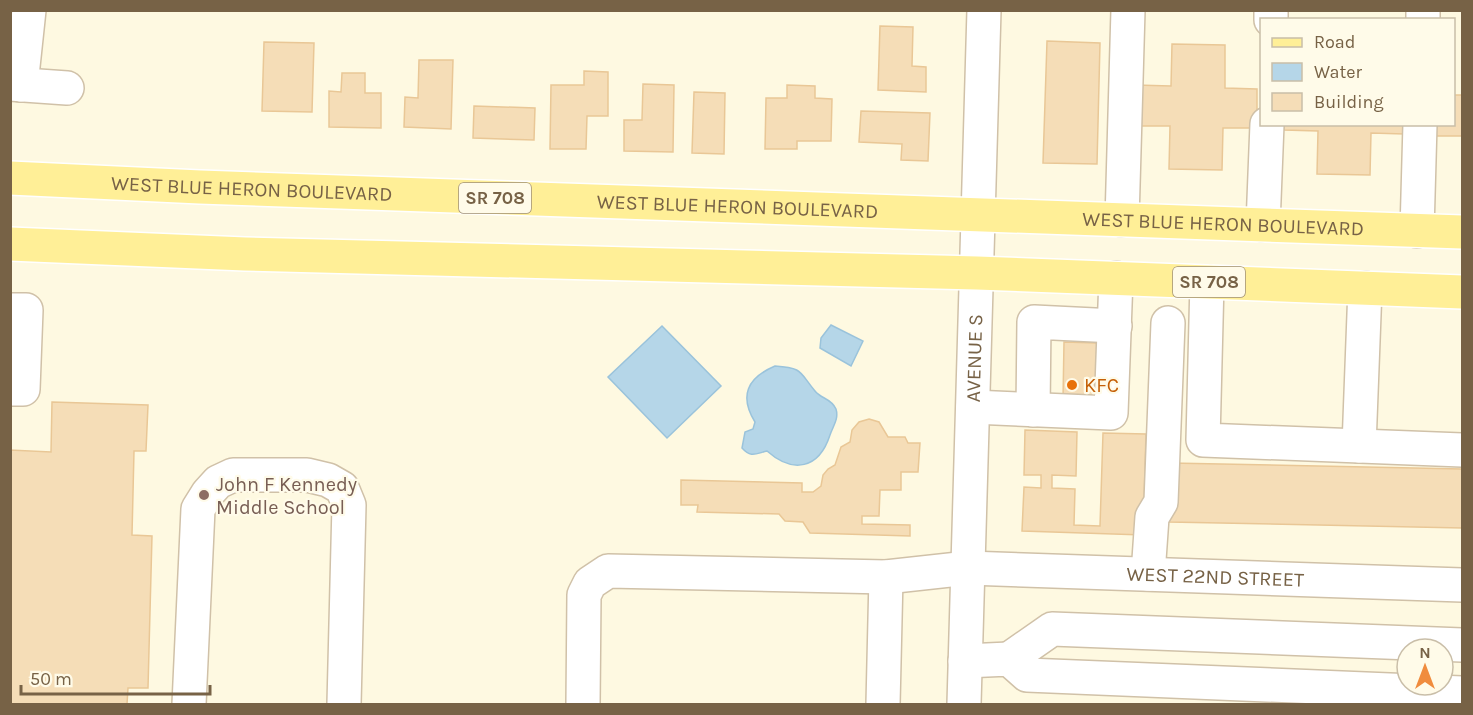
<svg xmlns="http://www.w3.org/2000/svg" width="1473" height="715" viewBox="0 0 1473 715" font-family="Karla,sans-serif">
	<rect width="100%" height="100%" fill="#fef9e1"/>
	<g fill="#b5d6e8" stroke="#9ac3db" stroke-width="1.5">
		<path d="M831 325 863 341 851 366 820 348 821 338Z"/>
		<path d="M662 326 721 386 667 438 608 377Z"/>
		<path d="M775 366C804 368 799 372 815 391 821 399 831 398 836 409 839 419 833 426 830 435 819 469 793 474 767 451 755 454 751 458 742 448L745 432 753 429 755 422C739 396 747 378 775 366Z"/>
	</g>
	<g fill="#f5ddb7" stroke="#e9c796" stroke-width="1.5">
		<path d="M880 26 913 27 912 66 926 67V92L878 90Z"/>
		<path d="M1047 41 1100 43 1097 164 1043 163Z"/>
		<path d="M264 42 314 43 312 112 262 111Z"/>
		<path d="M1172 44 1225 45V88L1257 89V128H1223L1222 170 1169 169 1170 126H1136V85L1171 86Z"/>
		<path d="M419 60H453L451 129 404 127 405 97 418 98Z"/>
		<path d="M584 71 608 72V116H587L586 149H550L551 85H584Z"/>
		<path d="M342 73H365V93H381V128L329 127V91L341 92Z"/>
		<path d="M643 84 674 85 673 152 624 151V120H642Z"/>
		<path d="M787 85 815 86V98L832 99 831 141H797V149H765L766 98H787Z"/>
		<path d="M694 92 725 93 724 154 692 153Z"/>
		<path d="M1454 95H1462V136H1433L1434 124H1454Z"/>
		<path d="M474 106 535 108 534 140 473 138Z"/>
		<path d="M861 111 930 113 928 161 901 160 902 144 859 142Z"/>
		<path d="M1284 124H1404V134L1371 133 1370 175 1317 174 1318 131 1284 130Z"/>
		<path d="M1064 342 1097 343 1095 400 1063 399Z"/>
		<path d="M52 402 148 405 146 451H134L132 535 152 536 148 688H128L127 704H10V450L51 452Z"/>
		<path d="M869 419 879 422 888 437H905L908 443H920L918 472H901V490H880L879 516H862V524L910 525V536L810 533 803 522 785 521 779 514 697 512 698 505H681V480L802 483V492H813L821 486 823 475 828 469 835 465 841 447 850 442 852 430 859 422Z"/>
		<path d="M1025 430 1077 432 1076 476 1052 475V488L1075 489 1074 525 1100 526 1103 433 1146 434 1143 535 1022 531 1024 487 1041 488V475H1024Z"/>
		<path d="M1170 463 1462 469V528L1169 522Z"/>
	</g>
	<g fill="none" stroke-linecap="round" stroke-linejoin="round">
		<defs>
			<g id="minor">
				<path d="M1271 20V10"/>
				<path d="M1423 20V10"/>
				<path d="M10 84 67 88"/>
				<path d="M21 85 29 10"/>
				<path d="M1122 220 1128 10"/>
				<path d="M1263 225 1267 124"/>
				<path d="M1417 231 1420 124"/>
				<path d="M1207 282 1203 440 1462 450"/>
				<path d="M10 310H26L23 389H10"/>
				<path d="M973 407 1111 413 1116 278"/>
				<path d="M1033 410 1034 322 1115 326"/>
				<path d="M1359 446 1365 288"/>
				<path d="M1148 574 1152 517 1161 502 1168 323"/>
				<path d="M1009 659 1052 629 1462 645"/>
				<path d="M965 661 1009 659 1027 675 1462 693"/>
				<path d="M189 704 198 509 208 493 218 482 233 475H307L328 480 342 488 349 505 344 704"/>
				<path id="s1" d="M583 704 584 595 590 583 608 571 886 577 968 568 1462 585"/>
				<path d="M883 704 886 577"/>
				<path id="s2" d="M964 704 984 10"/>
			</g>
			<g id="major">
				<path id="s3" d="M10 178 200 187 1462 232"/>
				<path d="M10 244 245 254 977 273 1462 292"/>
			</g>
		</defs>
		<use href="#minor" stroke="#d0c1a8" stroke-width="36"/>
		<use href="#major" stroke="#fff" stroke-width="36"/>
		<use href="#minor" stroke="#fff" stroke-width="33"/>
		<use href="#major" stroke="#ffef97" stroke-width="33"/>
	</g>
	<circle fill="#e8710a" stroke="#fffbe9" stroke-width="2" cx="1072" cy="385" r="6"/>
	<circle fill="#8d6e63" stroke="#fffbe9" stroke-width="2" cx="204" cy="495" r="6"/>
	<g text-anchor="middle" stroke-width="4.5" stroke-linejoin="round" paint-order="stroke">
		<g fill="#fffbe9" stroke="#a09077" stroke-width="1.5">
			<rect x="459" y="183" width="72" height="30" rx="4.5"/>
			<rect x="1173" y="267" width="72" height="30" rx="4.5"/>
		</g>
		<g font-size="18" font-weight="bold" fill="#776246">
			<text x="495" y="204">SR 708</text>
			<text x="1209" y="288">SR 708</text>
		</g>
		<g font-size="20" fill="#776246" stroke="#fffbe9">
			<text dy="7" stroke="none"><textPath href="#s3" startOffset="242">WEST BLUE HERON BOULEVARD</textPath></text>
			<text dy="7" stroke="none"><textPath href="#s3" startOffset="728">WEST BLUE HERON BOULEVARD</textPath></text>
			<text dy="7" stroke="none"><textPath href="#s3" startOffset="1214">WEST BLUE HERON BOULEVARD</textPath></text>
			<text dy="7" stroke="none"><textPath href="#s2" startOffset="346">AVENUE S</textPath></text>
			<text dy="7" stroke="none"><textPath href="#s1" startOffset="752">WEST 22ND STREET</textPath></text>
		</g>
		<g font-size="20" fill="#c56008" stroke="#fffbe9" text-anchor="start">
			<text x="1084" y="392">KFC</text>
		</g>
		<g font-size="20" fill="#785e54" stroke="#fffbe9" text-anchor="start">
			<text x="216" y="491">John F Kennedy<tspan x="216" dy="23">Middle School</tspan></text>
		</g>
	</g>
	<rect width="1473" height="715" fill="none" stroke="#776246" stroke-width="24"/>
	<rect x="1260" y="18" width="195" height="108" fill="#fffbe9" stroke="#c9bea8" stroke-width="1.5"/>
	<rect x="1272" y="38" width="30" height="9" fill="#ffef97" stroke="#c9bea8" stroke-width="1.5"/>
	<text x="1314" y="48" font-size="18" fill="#776246">Road</text>
	<rect x="1272" y="63" width="30" height="18" fill="#b5d6e8" stroke="#c9bea8" stroke-width="1.5"/>
	<text x="1314" y="78" font-size="18" fill="#776246">Water</text>
	<rect x="1272" y="93" width="30" height="18" fill="#f5ddb7" stroke="#c9bea8" stroke-width="1.5"/>
	<text x="1314" y="108" font-size="18" fill="#776246">Building</text>
	<g transform="translate(1425 667)"><circle r="28" fill="#fffbe9" stroke="#c9bea8" stroke-width="1.5"/>
	<path d="M0-4.5L10 22L0 15L-10 22Z" fill="#f08c3e"/>
	<text y="-9" font-size="16" font-weight="bold" text-anchor="middle" fill="#776246">N</text>
	</g>
	<path d="M21 685v9h189v-9" fill="none" stroke="#776246" stroke-width="3"/>
	<text x="30" y="685" font-size="18" fill="#776246" stroke="#fffbe9" stroke-width="4.5" paint-order="stroke">50 m</text>
</svg>
